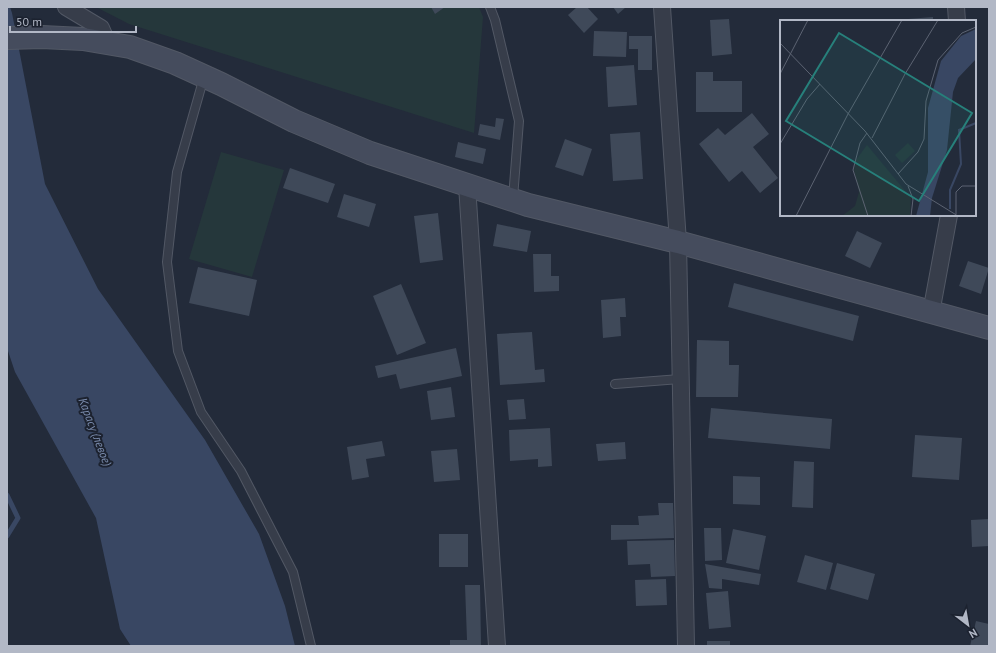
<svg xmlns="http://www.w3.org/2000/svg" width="996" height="653" viewBox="0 0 996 653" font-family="'PT Sans',sans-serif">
	<rect width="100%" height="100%" fill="#232b3a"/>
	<g fill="#25373b">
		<path d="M96 7H479L483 17 474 133 129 24Z"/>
		<path d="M221 152 284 170 252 277 189 259Z"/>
	</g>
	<path fill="#394763" d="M7 7H10L12 13 45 184 98 289 205 440 259 534 285 606 295 646H131L120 629 96 518 15 372 7 348Z"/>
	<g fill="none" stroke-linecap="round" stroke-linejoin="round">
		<path stroke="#394763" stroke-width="5" d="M7 495 18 518 7 536"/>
	</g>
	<g fill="#3f4959">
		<path d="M431 7H445L435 14Z"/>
		<path d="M577 7H587L598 19 584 33 568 15Z"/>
		<path d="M613 7H626L618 14Z"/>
		<path d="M933 17V21H908V19Z"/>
		<path d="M729 19 732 54 712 56 710 20Z"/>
		<path d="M594 31 627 32 626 57 593 56Z"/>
		<path d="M629 36H652V70H638V49H629Z"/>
		<path d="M634 65 637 105 608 107 606 67Z"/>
		<path d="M696 72H713V81H742V112H696Z"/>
		<path d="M752 113 769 134 753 147 778 178 760 193 742 171 729 182 699 144 718 128 725 135Z"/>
		<path d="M496 118 504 119 500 140 478 135 480 124 495 127Z"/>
		<path d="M640 132 643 179 613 181 610 134Z"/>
		<path d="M565 139 592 149 583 176 555 167Z"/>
		<path d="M458 142 486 149 483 164 455 157Z"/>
		<path d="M290 168 335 184 328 203 283 188Z"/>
		<path d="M344 194 376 204 369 227 337 217Z"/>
		<path d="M438 213 443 260 420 263 414 216Z"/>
		<path d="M497 224 531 231 527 252 493 246Z"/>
		<path d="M857 231 882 243 870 268 845 256Z"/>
		<path d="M533 254H551V276H559V291L534 292Z"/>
		<path d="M968 261 989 268 981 294 959 286Z"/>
		<path d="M198 267 257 280 249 316 189 303Z"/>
		<path d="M734 283 859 316 853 341 728 307Z"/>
		<path d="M401 284 426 343 397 355 373 296Z"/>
		<path d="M625 298 626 317H620L621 336 603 338 601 300Z"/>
		<path d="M532 332 535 370 544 369 545 382 500 385 497 334Z"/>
		<path d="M697 340 729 341V365H739L738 397H696Z"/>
		<path d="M456 348 462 376 400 389 396 374 378 378 375 366Z"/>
		<path d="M451 387 455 417 431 420 427 391Z"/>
		<path d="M524 399 526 419 509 420 507 400Z"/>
		<path d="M711 408 832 419 830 449 708 438Z"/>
		<path d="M550 428 552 466 538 467V459L510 461 509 430Z"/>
		<path d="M915 435 962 438 959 480 912 477Z"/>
		<path d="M382 441 385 456 366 459 369 477 352 480 347 447Z"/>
		<path d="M625 442 626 459 598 461 596 444Z"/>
		<path d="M457 449 460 480 434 482 431 451Z"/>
		<path d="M794 461 814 462 813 508 792 507Z"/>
		<path d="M733 476 760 477V505L733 504Z"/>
		<path d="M658 503H673L674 538 611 540V525H639L638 516 659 515Z"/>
		<path d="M989 519V546L972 547 971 520Z"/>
		<path d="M704 528H721L722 560 705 561Z"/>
		<path d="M733 529 766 536 759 570 726 563Z"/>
		<rect x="439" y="534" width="29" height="33"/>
		<path d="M674 540 675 576 651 577 650 564 628 565 627 541Z"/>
		<path d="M805 555 833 563 826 590 797 582Z"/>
		<path d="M837 563 875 574 868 600 830 589Z"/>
		<path d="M705 564 761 574 759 585 722 579V589L709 588Z"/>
		<path d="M666 579 667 605 636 606 635 580Z"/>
		<path d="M465 585H480L481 646H450V640H467Z"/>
		<path d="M728 591 731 627 709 629 706 593Z"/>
		<path d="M976 621 989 624V646H970Z"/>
		<rect x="707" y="641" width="23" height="5"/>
	</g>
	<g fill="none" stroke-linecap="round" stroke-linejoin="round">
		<defs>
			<g id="lane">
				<path d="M490 7 495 20 519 121 513 198"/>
				<path d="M204 77 177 172 167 262 178 351 201 412 241 471 293 572 311 646"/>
				<path d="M615 384 680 379"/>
			</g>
			<g id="street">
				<path d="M66 7 101 28 107 42"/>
				<path d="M662 7 678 242 686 646"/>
				<path d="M956 7 957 21"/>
				<path d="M467 185 497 646"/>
				<path d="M931 313 949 215"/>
			</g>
			<path id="secondary" d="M7 38 42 37 83 39 130 47 175 63 221 84 294 121 370 153 528 205 678 242 989 328"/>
		</defs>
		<use href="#lane" stroke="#525865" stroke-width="10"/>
		<use href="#street" stroke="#525865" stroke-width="18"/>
		<use href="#secondary" stroke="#525865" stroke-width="24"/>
		<use href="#lane" stroke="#373d4a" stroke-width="8"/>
		<use href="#street" stroke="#373d4a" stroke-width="16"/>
		<use href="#secondary" stroke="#454c5d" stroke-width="22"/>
	</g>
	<g text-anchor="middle" stroke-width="4" stroke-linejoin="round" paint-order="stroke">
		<g font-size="12" font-style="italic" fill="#7b8cad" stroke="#1c222f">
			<text transform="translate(95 432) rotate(69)" y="4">Карасу (левое)</text>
		</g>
	</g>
	<g transform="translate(780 20)">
		<rect width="196" height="196" fill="#232b3a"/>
		<path d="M128 123 135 131 122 143 115 135ZM87 125 131 178 130 196H62L75 186 79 172 74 150 76 140Z" fill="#25373b"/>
		<path d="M196 9V39L178 58 173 72 167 130 152 178 150 196H136L148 152V88L161 41 181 16Z" fill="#394763"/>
		<path fill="none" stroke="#394763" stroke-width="2" d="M170 189V170L181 144 179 110 196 103"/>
		<path fill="none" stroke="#5c6372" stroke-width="1" d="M0 23 85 111 126 164 178 196M0 54 28 0M87 113 80 123 73 150 88 196M92 118 125 54 158 0M0 124 27 79 40 64M118 154 138 132 144 119 146 81 158 40 182 13 196 7M128 166 133 179 131 196M176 194V172L182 166H196M16 196 68 94 122 0"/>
		<path fill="#27807b" fill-opacity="0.15" stroke="#27807b" stroke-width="2" d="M59 13 192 93 139 181 6 101Z"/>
		<rect width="196" height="196" fill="none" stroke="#b2b8c6" stroke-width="2"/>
	</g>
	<rect width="996" height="653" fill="none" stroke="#b2b8c6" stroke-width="16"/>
	<g transform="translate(968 625) rotate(149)" stroke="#1c222f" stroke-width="3" paint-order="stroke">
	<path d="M0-3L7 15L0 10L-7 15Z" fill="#b2b8c6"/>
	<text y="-6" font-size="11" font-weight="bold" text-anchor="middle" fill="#b2b8c6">N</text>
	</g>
	<path d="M10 26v6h126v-6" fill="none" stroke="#b2b8c6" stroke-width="2"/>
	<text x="16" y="26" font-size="12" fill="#b2b8c6" stroke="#1c222f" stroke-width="3" paint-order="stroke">50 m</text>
</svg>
